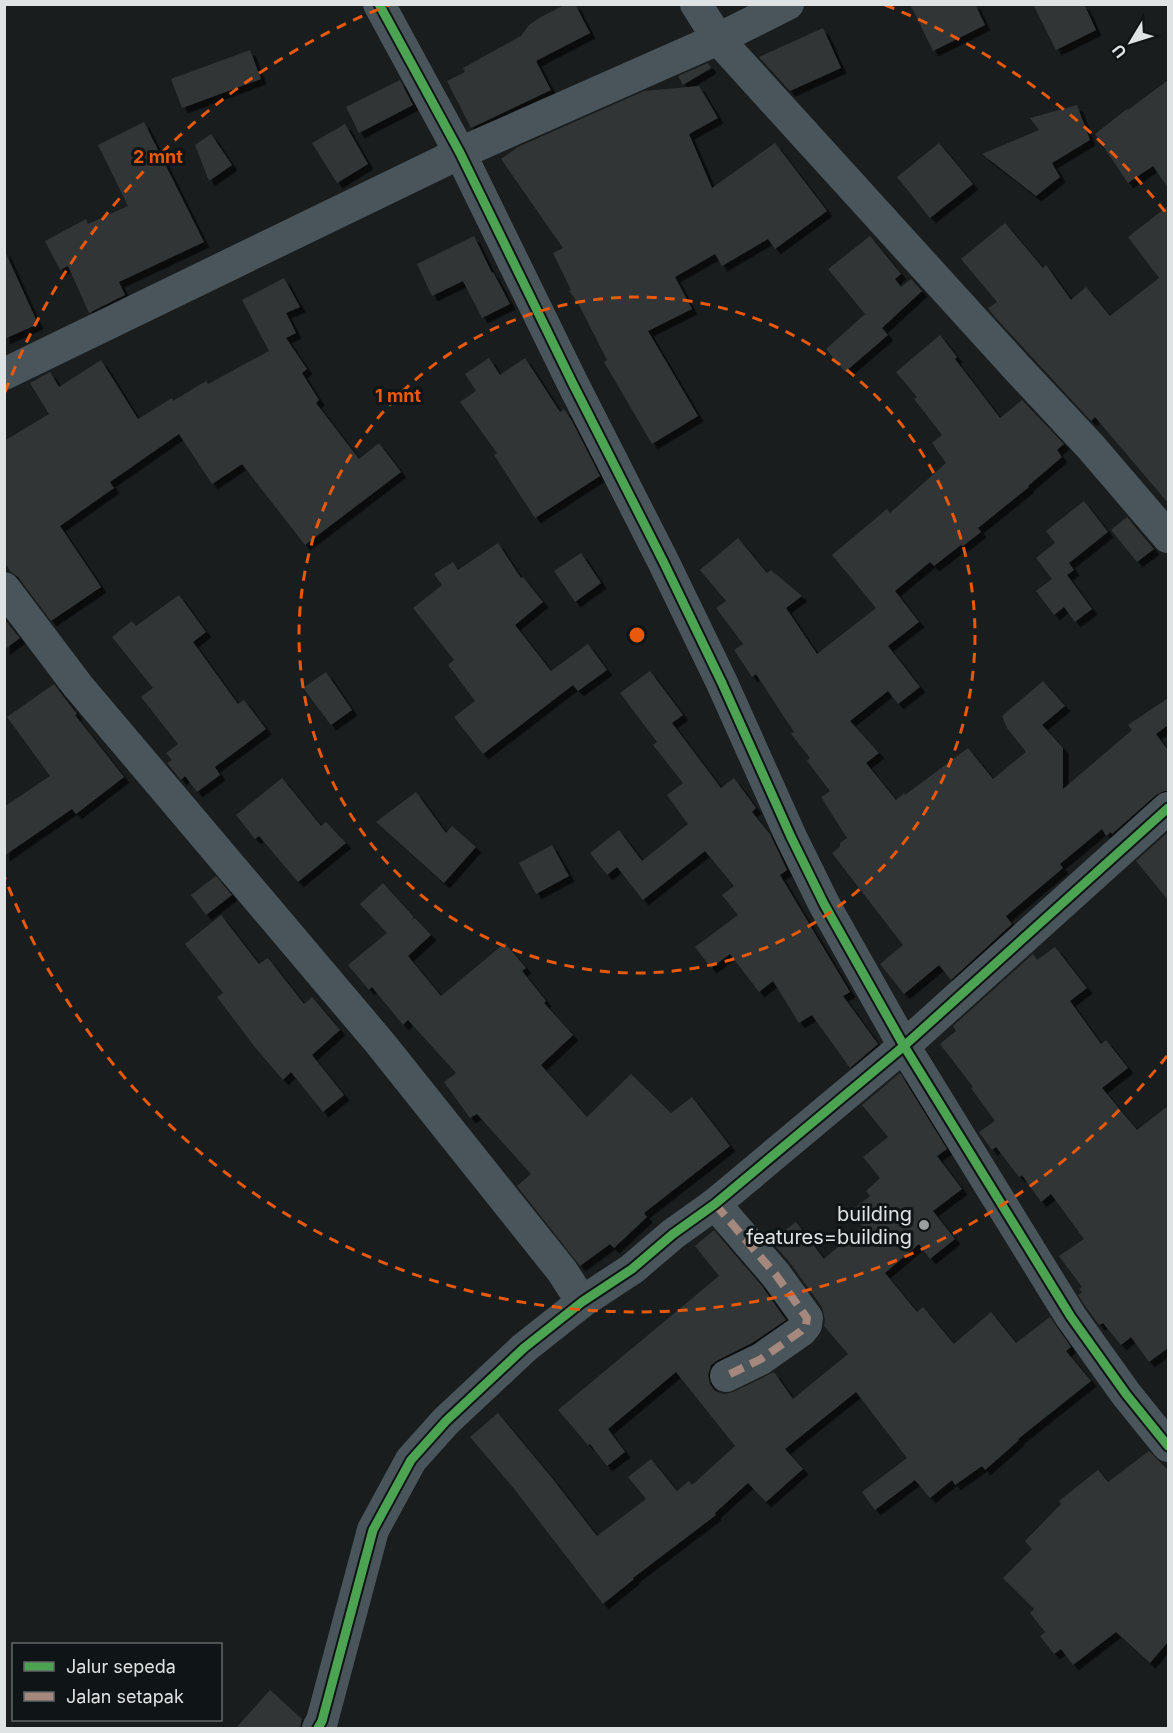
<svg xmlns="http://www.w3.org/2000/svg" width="1173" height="1733" viewBox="0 0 1173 1733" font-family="Inter,sans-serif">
	<defs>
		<filter id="shadow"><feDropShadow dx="5.5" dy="5.5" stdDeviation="0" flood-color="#0009"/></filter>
	</defs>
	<rect width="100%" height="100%" fill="#191d1e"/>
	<g fill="#313535" filter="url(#shadow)">
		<path d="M566 4H575L590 33 536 61 551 90 471 128 447 81 465 72 463 68 521 36 529 25 541 17Z"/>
		<path d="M910 4H975L985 25 933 51Z"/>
		<path d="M1033 4H1084L1096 30 1056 50Z"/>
		<path d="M823 28 841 68 790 91 759 57Z"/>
		<path d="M250 50 261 79 182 108 171 79Z"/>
		<path d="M708 63 711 68 683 85 678 76Z"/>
		<path d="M400 80 413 105 359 133 346 107Z"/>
		<path d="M1168 80V188L1153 166 1128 183 1095 134 1127 109 1128 110Z"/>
		<path d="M699 86 718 118 689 134 712 188 775 143 827 211 775 249 768 239 722 266 715 254 675 277 692 309 648 331 698 416 652 444 604 362 607 360 578 303 569 291 571 290 553 253 563 248 501 159 518 147 644 91Z"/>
		<path d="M1077 105 1090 140 1052 163 1060 177 1036 196 982 154 1039 130 1030 118Z"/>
		<path d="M144 122 204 242 119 282 125 295 89 313 68 266 60 270 45 241 86 219 88 224 128 206 98 145Z"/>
		<path d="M345 124 368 164 337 183 312 143Z"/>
		<path d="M211 134 232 165 209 181 195 145Z"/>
		<path d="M939 143 973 184 930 218 897 177Z"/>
		<path d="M1168 206V503L1095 417 1091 421 995 317 988 308 997 302 961 259 1005 223 1043 268 1046 265 1071 300 1086 287 1110 316 1159 278 1128 237Z"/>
		<path d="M474 236 492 273 493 272 510 304 482 318 463 281 432 296 417 264Z"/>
		<path d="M870 236 901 274 895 279 901 287 911 279 922 291 882 328 888 335 845 372 826 349 865 314 828 269Z"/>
		<path d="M4 249 38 324 4 339Z"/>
		<path d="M284 278 300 307 286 313 296 333 286 338 307 369 302 373 319 400 316 403 359 459 379 443 401 472 305 545 242 464 212 484 179 434 110 482 114 488 60 526 101 587 51 621 18 577 11 572 4 562V441L49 414 30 383 50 372 59 387 101 360 138 419 172 398 173 401 206 381 208 384 269 351 242 300Z"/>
		<path d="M940 335 957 357 955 359 1000 418 1022 400 1064 444 1057 450 1062 457 1028 486 1029 487 978 528 981 532 963 546 961 545 934 566 930 562 895 591 919 622 888 646 920 687 898 704 888 691 850 721 879 753 866 763 896 800 904 793 905 795 968 748 993 779 1026 752 1007 728 1002 716 1043 681 1065 706 1042 725 1063 748V789L1132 730 1128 725 1168 698V725L1156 734 1168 750V791H1164L1156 795 1112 834 1111 832 1106 836 1102 829 1060 864 1063 868 1006 916 1012 924 951 980 939 965 904 994 880 964 903 945 832 853 840 847V843L847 838 821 797 830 791 807 761 810 758 791 734 794 732 756 674 752 677 734 650 743 644 716 608 726 601 700 570 738 538 767 573 771 570 802 596 786 608 817 654 876 608 832 555 887 509 890 513 946 463 932 443 942 435 914 399 917 397 896 372Z"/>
		<path d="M489 358 500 375 525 358 560 412 564 409 572 421 600 476 535 518 494 455 497 453 460 402 476 391 465 374Z"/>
		<path d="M1084 501 1108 532 1069 563 1074 570 1067 575 1092 609 1075 622 1064 607 1054 615 1036 591 1052 579 1036 558 1055 543 1046 531Z"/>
		<path d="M1127 517 1154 549 1137 562 1111 530Z"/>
		<path d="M498 543 521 578 523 577 543 602 515 625 551 671 588 644 607 670 578 691 573 685 483 754 454 717 475 701 448 665 454 660 413 608 442 585 434 574 453 562 458 570Z"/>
		<path d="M581 553 601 583 575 602 554 571Z"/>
		<path d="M179 595 206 632 193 642 238 704 244 700 266 729 215 767 220 775 197 792 185 776 181 780 167 763 172 760 166 753 178 744 141 697 153 688 112 637 132 621 136 626Z"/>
		<path d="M4 619 20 638 4 650Z"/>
		<path d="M650 671 683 715 672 723 721 788 734 778 756 808 752 812 770 834 787 870 780 875 850 992 843 996 878 1044 850 1068 812 1015 799 1023 773 981 759 992 730 954 711 968 695 947 738 915 722 895 734 886 705 851 643 900 617 867 607 875 590 853 619 830 642 861 688 824 667 795 683 783 653 745 657 742 620 693Z"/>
		<path d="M326 672 352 710 331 725 303 688Z"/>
		<path d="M54 684 77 714 75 715 124 777 76 814 72 809 4 856V807L50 776 7 717Z"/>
		<path d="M282 778 321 826 326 822 346 843 298 882 259 836 255 839 236 815Z"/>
		<path d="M416 792 446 833 452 826 476 847 444 883 376 822Z"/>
		<path d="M1168 832V900L1136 861Z"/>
		<path d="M552 845 569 876 536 894 519 863Z"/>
		<path d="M216 876 232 895 206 915 191 895Z"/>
		<path d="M383 883 414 917 411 920 415 918 431 935 408 956 441 996 505 943 526 968 522 971 546 1001 544 1003 573 1035 541 1065 587 1117 631 1074 671 1113 692 1097 730 1146 644 1213 647 1217 614 1248 610 1244 580 1266 517 1186 531 1174 477 1114 470 1118 444 1082 456 1073 408 1020 403 1025 372 987 369 990 348 965 387 933 360 904Z"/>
		<path d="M221 915 259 964 268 958 304 1004 312 997 340 1030 312 1055 344 1095 323 1112 291 1072 283 1080 254 1046 217 997 223 993 185 944Z"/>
		<path d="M1055 947 1087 988 1070 1001 1101 1044 1106 1040 1128 1068 1102 1088 1137 1130 1168 1106V1348L1149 1362 1131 1337 1121 1345 1103 1323 1099 1325 1086 1307 1078 1295 1082 1292 1079 1289 1082 1287 1059 1256 1084 1239 1051 1194 1041 1202 1022 1175 1019 1177 996 1147 992 1150 979 1132 995 1121 971 1088 973 1087 940 1044 956 1031 953 1026 1033 954 1037 960Z"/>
		<path d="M900 1073 947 1149 937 1156 962 1189 933 1211 955 1239 930 1259 919 1244 885 1273 917 1312 923 1307 954 1344 991 1312 1016 1343 1050 1317 1071 1347 1066 1351 1091 1381 1018 1439 1019 1440 985 1470 982 1466 955 1485 952 1480 930 1498 915 1480 875 1510 862 1492 907 1458 856 1392 785 1449 803 1469 766 1502 748 1483 715 1513 716 1515 633 1578 634 1579 603 1604 515 1490 470 1437 498 1413 552 1478 597 1536 646 1499 628 1477 651 1459 677 1491 689 1481 692 1485 735 1446 676 1372 608 1429 625 1452 607 1466 590 1444 588 1445 558 1410 719 1276 695 1246 714 1230 762 1286 786 1320 752 1343 718 1360 711 1365 708 1375 710 1384 715 1391 724 1394 733 1392 774 1372 793 1399 848 1354 824 1326 825 1320 822 1307 791 1264 771 1241 796 1222 824 1259 862 1226 850 1212 870 1196 866 1191 880 1178 863 1157 888 1137 862 1105Z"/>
		<path d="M1149 1451 1168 1470V1642L1150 1663 1116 1632 1073 1665 1061 1649 1054 1654 1040 1636 1045 1632 1030 1613 1034 1609 1003 1578 1032 1549 1025 1541 1061 1504 1059 1501 1098 1470 1108 1482Z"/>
		<path d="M270 1690 302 1719 300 1728H236Z"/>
	</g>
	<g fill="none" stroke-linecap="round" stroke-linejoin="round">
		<g stroke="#49555b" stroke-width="32">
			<path d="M379 4 460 153 573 384 663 561 722 683 791 837 824 904 904 1046 1071 1317 1126 1394 1168 1446"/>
			<path d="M696 4 718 39 1018 369 1090 446 1168 537"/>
			<path d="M4 374 460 153 718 39 788 4"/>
			<path d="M4 588 78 686 380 1043 562 1271 582 1302"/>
			<path d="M715 1204 776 1275 807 1318 806 1325 801 1331 761 1359 726 1376"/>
			<path d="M318 1728 322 1721 373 1530 411 1460 446 1421 524 1348 582 1302 632 1269 673 1234 715 1204 904 1046 1168 808"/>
		</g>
		<path stroke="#a5887d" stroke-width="8" stroke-dasharray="15 8" stroke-linecap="butt" d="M715 1204 776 1275 807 1318 806 1325 801 1331 761 1359 726 1376"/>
		<defs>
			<g id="cycleway">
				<path d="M379 4 460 153 573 384 663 561 722 683 791 837 824 904 904 1046 1071 1317 1126 1394 1168 1446"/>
				<path d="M318 1728 322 1721 373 1530 411 1460 446 1421 524 1348 582 1302 632 1269 673 1234 715 1204 904 1046 1168 808"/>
			</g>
		</defs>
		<use href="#cycleway" stroke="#0f1516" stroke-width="13"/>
		<use href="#cycleway" stroke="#4ca352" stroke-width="9"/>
	</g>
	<g fill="none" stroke="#e8590c" stroke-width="3" stroke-dasharray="10 8">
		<circle cx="637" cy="635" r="338"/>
		<path d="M1167 1056A677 677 0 0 1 5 878M5 392A677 677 0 0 1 389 5M885 5A677 677 0 0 1 1167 214"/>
	</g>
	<circle fill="#9a9e9f" stroke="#0f1516" stroke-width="2" cx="924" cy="1225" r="6"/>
	<g text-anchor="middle" stroke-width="6" stroke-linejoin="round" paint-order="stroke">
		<g font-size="20" fill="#dfe3e4" stroke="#0f1516" text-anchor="end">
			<text x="912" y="1221">building<tspan x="912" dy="23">features=building</tspan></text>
		</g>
	</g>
	<circle cx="637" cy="635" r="9" fill="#e8590c" stroke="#0f1516" stroke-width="3"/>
	<g font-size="18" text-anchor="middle" font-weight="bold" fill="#e8590c" stroke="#0f1516" stroke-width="6" stroke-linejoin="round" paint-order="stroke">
		<text x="158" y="163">2 mnt</text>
		<text x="398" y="402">1 mnt</text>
	</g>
	<rect width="1173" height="1733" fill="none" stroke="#dfe3e4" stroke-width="12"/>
	<rect x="12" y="1643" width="210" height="78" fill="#0f1516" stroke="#626768" stroke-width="1.5"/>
	<rect x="24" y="1662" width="30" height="9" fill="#4ca352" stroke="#626768" stroke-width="1.5"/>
	<text x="66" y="1673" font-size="18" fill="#dfe3e4">Jalur sepeda</text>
	<rect x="24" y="1692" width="30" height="9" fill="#a5887d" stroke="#626768" stroke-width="1.5"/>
	<text x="66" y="1703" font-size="18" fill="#dfe3e4">Jalan setapak</text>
	<g transform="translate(1131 42) rotate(232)" stroke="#0f1516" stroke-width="4.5" paint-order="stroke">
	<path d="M0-4.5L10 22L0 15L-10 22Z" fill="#dfe3e4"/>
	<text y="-9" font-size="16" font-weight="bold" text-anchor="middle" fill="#dfe3e4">U</text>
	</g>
</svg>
